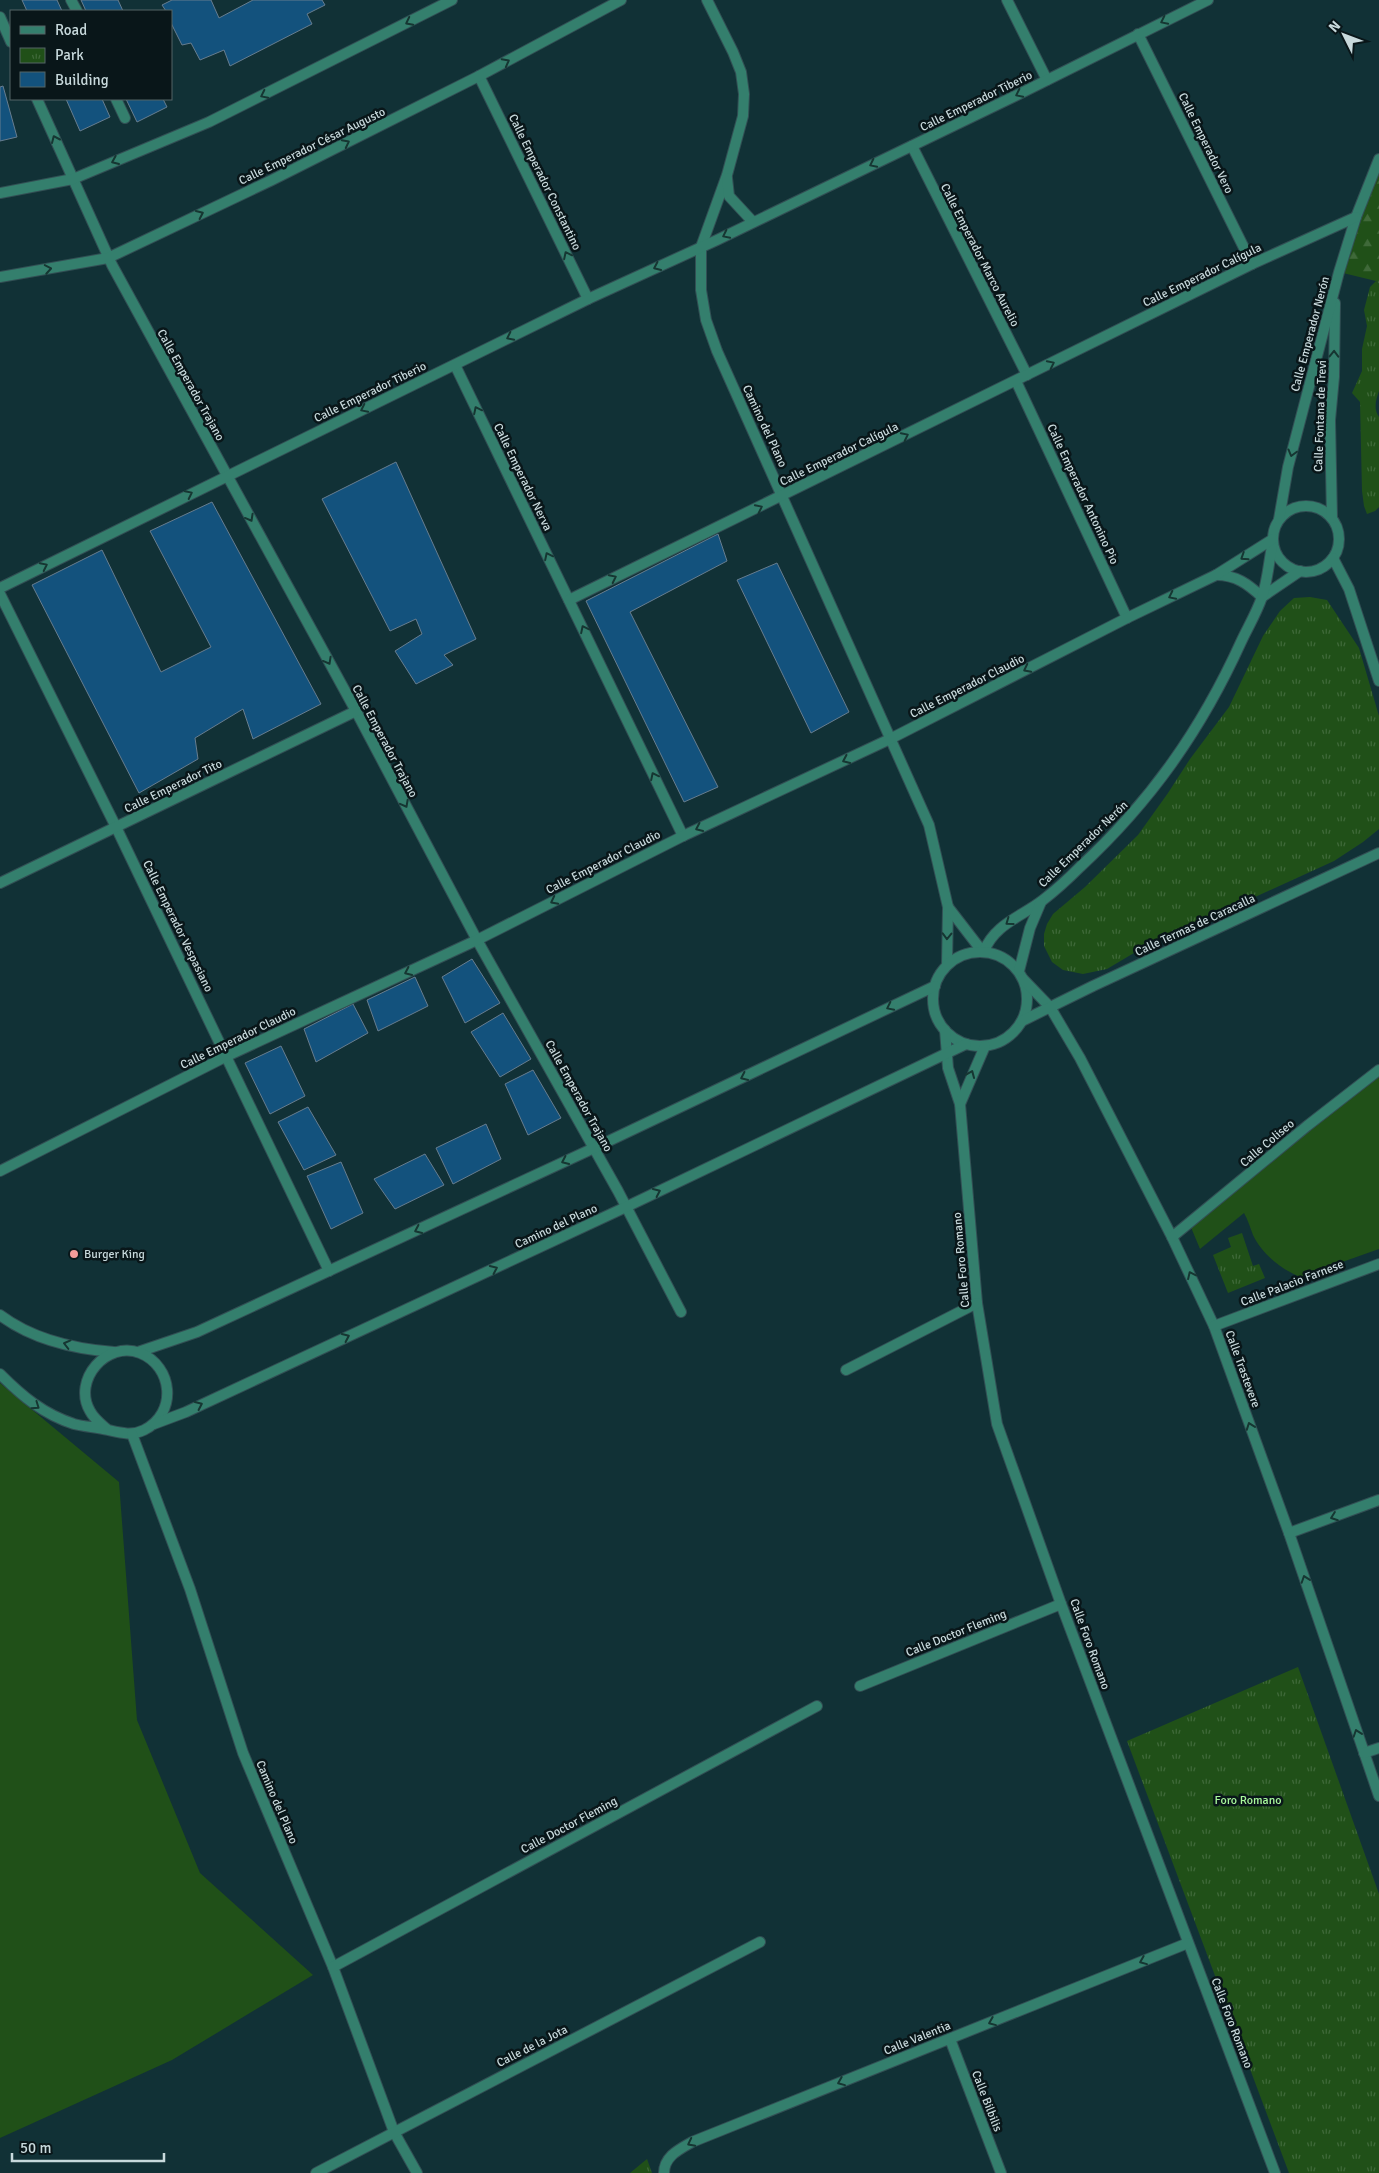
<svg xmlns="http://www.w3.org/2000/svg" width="1379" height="2173" viewBox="0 0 1379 2173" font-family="Signika,sans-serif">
	<defs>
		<pattern id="forest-firs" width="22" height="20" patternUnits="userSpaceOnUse" patternTransform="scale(1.25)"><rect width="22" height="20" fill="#205018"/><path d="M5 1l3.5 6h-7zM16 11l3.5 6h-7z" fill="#3f6939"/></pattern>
		<pattern id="park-tufts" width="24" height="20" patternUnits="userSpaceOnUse" patternTransform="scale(1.25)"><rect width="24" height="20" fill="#205018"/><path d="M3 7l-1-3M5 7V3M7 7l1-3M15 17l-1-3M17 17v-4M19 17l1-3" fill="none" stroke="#3f6939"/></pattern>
	</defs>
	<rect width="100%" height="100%" fill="#113136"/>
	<g fill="#205018">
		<path d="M1379 1075V1249L1300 1277C1281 1269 1262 1254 1253 1235 1250 1227 1248 1220 1244 1213L1200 1249 1190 1225Z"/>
		<path d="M0 1383 119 1482 137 1720 200 1873 313 1975 172 2060 0 2138Z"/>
	</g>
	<path fill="url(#forest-firs)" d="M1379 159V284L1376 281 1339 272Z"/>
	<g fill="url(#park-tufts)">
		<path d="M1376 281 1379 284V391C1376 400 1373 408 1379 417V507L1375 511 1367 514 1364 506 1362 491 1360 402 1352 393 1362 371V349L1367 326 1364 310 1370 287Z"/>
		<path d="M1310 597 1327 600 1359 648 1379 716V829L1363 842 1334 861 1139 950 1107 969 1083 974 1063 970 1052 962 1044 946V934L1047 924 1053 914 1085 887 1138 835 1168 793 1190 759 1229 707 1263 636 1280 611 1294 598Z"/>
		<path d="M1242 1233 1253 1266 1259 1264 1265 1278 1228 1293 1213 1255 1231 1247 1228 1238Z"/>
		<path d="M1298 1667 1379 1894V2173H1289L1127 1741Z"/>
		<path d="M647 2159 652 2173H630Z"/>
	</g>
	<g fill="#13527d" stroke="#677d8f">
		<path d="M22 0H57L62 11H27Z"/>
		<path d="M81 0H118L123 11H86Z"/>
		<path d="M172 0H211L219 18 253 0H322L325 5 307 14 312 24 230 66 224 50 200 60 191 43 182 45 171 23V11H166L162 5Z"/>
		<path d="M3 86 17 137 0 141V87Z"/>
		<path d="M66 99H102L110 117 80 131Z"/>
		<path d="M126 99H163L167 107 137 122Z"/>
		<path d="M396 462 476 639 444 655 453 665 416 684 395 651 422 634 416 619 390 631 322 499Z"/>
		<path d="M212 502 321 704 253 739 243 709 195 738 198 759 139 793 32 585 102 550 161 672 211 647 150 531Z"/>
		<path d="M718 534 727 561 630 612 718 787 684 802 586 601Z"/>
		<path d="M777 563 849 712 811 733 737 580Z"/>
		<path d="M472 959 500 1003 465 1023 442 977Z"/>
		<path d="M415 977 428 1006 378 1031 367 1000Z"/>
		<path d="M353 1004 368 1033 316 1062 304 1029Z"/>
		<path d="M503 1013 531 1059 500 1077 471 1032Z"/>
		<path d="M281 1046 305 1096 270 1114 245 1063Z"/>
		<path d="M533 1070 561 1118 528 1135 505 1084Z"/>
		<path d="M308 1107 336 1155 304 1170 278 1122Z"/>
		<path d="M486 1124 501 1159 453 1184 436 1148Z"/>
		<path d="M425 1154 444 1185 395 1209 374 1179Z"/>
		<path d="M341 1162 363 1213 331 1229 307 1176Z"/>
	</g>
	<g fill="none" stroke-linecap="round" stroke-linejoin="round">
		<defs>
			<g id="street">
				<path d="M71 0 77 11"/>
				<path d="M707 0 733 52 741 72 744 94 743 116 727 175 701 247V290L706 320 717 351 929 825 948 907 947 965"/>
				<path d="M1007 0 1047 80"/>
				<path d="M0 17 11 42"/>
				<path d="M1138 34 1252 264"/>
				<path d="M479 76 588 299"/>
				<path d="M37 99 112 265 356 711 477 940 618 1191 681 1312"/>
				<path d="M116 99 125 118"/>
				<path d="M912 146 1027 375"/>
				<path d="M727 178 729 196 753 222"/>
				<path d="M0 193 73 179 209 122 452 0"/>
				<path d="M0 277 108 258 272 180 479 76 621 0"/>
				<path d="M455 365 683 836"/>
				<path d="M1016 381 1127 618"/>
				<circle cx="1306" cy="539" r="33"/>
				<path d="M1332 518 1330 420 1334 377 1335 303"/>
				<path d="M1279 519 1288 467 1339 272 1356 217 1379 159"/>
				<path d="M1333 558 1349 589 1379 681"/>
				<path d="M1216 575C1236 575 1248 584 1262 597"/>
				<path d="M0 588 588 299 717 240 1015 96 1208 0"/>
				<path d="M0 594 116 827 329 1271"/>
				<path d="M1262 597 1300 571"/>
				<path d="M569 600 1252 264 1356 217"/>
				<path d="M0 883 356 711"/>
				<path d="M948 907 982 951"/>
				<path d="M984 951C995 924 1021 917 1043 900 1056 890 1068 879 1080 867 1151 801 1201 730 1241 642 1248 627 1257 612 1262 597 1268 580 1269 559 1273 541"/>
				<circle cx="980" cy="999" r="47"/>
				<path d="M1019 971 1030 928 1041 902"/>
				<path d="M1023 979 1050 1007 1080 1058 1172 1237 1214 1326 1289 1533 1379 1796"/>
				<path d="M1022 1021 1093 986 1379 853"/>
				<path d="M945 1030 948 1068 960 1104 977 1303 997 1424 1061 1604 1275 2173"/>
				<path d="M960 1104 985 1046"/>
				<path d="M0 1171 227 1056 477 940 683 836 890 739 1127 618 1216 575 1273 539"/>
				<path d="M1172 1237 1307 1126 1379 1070"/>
				<path d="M0 1315C32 1339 75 1349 114 1352"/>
				<path d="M1214 1326 1379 1264"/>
				<path d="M138 1352 197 1332 594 1148 935 986"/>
				<path d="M846 1370 977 1303"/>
				<path d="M0 1374C22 1396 43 1414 74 1424 85 1427 97 1427 108 1430 121 1433 132 1436 144 1430 178 1413 173 1366 140 1353 107 1340 72 1380 90 1411 94 1419 101 1424 108 1430"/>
				<path d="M154 1424 186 1412 626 1207 966 1044"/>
				<path d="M132 1434 190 1589 243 1753 333 1967 394 2132 417 2173"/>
				<path d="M1289 1533 1379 1500"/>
				<path d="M860 1686 1061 1604"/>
				<path d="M1364 1753 1379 1748"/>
				<path d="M333 1967 817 1706"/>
				<path d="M950 2039 1001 2173"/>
				<path d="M316 2173 760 1942"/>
				<path d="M664 2173C664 2156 680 2149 692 2142L1188 1943"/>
			</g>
		</defs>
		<use href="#street" stroke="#324f54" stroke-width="12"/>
		<use href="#street" stroke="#347f6d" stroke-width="10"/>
	</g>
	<defs><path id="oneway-chevron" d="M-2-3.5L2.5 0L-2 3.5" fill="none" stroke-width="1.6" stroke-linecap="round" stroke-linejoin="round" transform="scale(1.25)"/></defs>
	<g stroke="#163632">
		<use href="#oneway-chevron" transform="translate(1164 21) rotate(154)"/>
		<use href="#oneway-chevron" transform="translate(409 22) rotate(153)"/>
		<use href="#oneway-chevron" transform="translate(506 62) rotate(-28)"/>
		<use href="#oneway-chevron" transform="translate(1019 94) rotate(154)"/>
		<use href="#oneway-chevron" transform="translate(264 95) rotate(154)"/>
		<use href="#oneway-chevron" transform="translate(55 139) rotate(-114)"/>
		<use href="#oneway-chevron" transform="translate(346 143) rotate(-27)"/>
		<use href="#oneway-chevron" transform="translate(115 161) rotate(157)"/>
		<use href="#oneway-chevron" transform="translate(873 164) rotate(154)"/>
		<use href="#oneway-chevron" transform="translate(200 214) rotate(-25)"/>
		<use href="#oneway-chevron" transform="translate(726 235) rotate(154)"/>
		<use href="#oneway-chevron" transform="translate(567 255) rotate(-116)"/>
		<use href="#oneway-chevron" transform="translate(657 267) rotate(155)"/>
		<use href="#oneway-chevron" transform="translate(48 269) rotate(-10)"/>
		<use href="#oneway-chevron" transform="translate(510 337) rotate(154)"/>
		<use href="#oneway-chevron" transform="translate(1334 354) rotate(-89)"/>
		<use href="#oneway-chevron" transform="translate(1051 364) rotate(-26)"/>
		<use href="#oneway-chevron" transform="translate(364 409) rotate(154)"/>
		<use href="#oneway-chevron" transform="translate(477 410) rotate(-116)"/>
		<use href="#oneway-chevron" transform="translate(905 436) rotate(-26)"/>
		<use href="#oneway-chevron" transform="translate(1292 453) rotate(105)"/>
		<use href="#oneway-chevron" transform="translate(189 494) rotate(-26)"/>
		<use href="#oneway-chevron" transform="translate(759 508) rotate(-26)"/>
		<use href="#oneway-chevron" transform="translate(250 518) rotate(61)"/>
		<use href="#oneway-chevron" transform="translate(548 556) rotate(-116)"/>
		<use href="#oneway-chevron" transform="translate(1244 557) rotate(147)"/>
		<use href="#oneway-chevron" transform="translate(44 566) rotate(-26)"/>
		<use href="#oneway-chevron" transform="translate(613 578) rotate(-26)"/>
		<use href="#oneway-chevron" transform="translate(1172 596) rotate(154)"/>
		<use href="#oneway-chevron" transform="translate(584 629) rotate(-116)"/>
		<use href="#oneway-chevron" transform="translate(328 661) rotate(61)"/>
		<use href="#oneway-chevron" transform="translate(1027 669) rotate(153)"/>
		<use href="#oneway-chevron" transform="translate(846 760) rotate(155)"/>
		<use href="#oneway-chevron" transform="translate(654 776) rotate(-116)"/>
		<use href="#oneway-chevron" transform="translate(405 804) rotate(62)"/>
		<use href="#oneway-chevron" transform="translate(699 828) rotate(155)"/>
		<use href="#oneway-chevron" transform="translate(554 901) rotate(153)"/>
		<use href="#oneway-chevron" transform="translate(1009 922) rotate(144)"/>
		<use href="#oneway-chevron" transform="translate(947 936) rotate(91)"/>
		<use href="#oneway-chevron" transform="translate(408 972) rotate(155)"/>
		<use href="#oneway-chevron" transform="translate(890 1007) rotate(154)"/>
		<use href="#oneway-chevron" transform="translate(971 1074) rotate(-67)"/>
		<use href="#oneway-chevron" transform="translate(744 1077) rotate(155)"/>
		<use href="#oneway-chevron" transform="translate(565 1161) rotate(155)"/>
		<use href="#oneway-chevron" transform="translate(657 1192) rotate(-25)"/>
		<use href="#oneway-chevron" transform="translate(418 1230) rotate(155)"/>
		<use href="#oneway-chevron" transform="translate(494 1269) rotate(-25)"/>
		<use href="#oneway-chevron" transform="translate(1191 1275) rotate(-115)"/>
		<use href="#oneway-chevron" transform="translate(346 1337) rotate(-25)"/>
		<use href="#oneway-chevron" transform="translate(67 1344) rotate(-166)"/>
		<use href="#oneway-chevron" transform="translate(199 1405) rotate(-25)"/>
		<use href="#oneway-chevron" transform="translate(36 1406) rotate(35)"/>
		<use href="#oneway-chevron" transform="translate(1250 1426) rotate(-110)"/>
		<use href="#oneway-chevron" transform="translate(1334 1517) rotate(160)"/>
		<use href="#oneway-chevron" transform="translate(1305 1579) rotate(-109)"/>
		<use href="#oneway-chevron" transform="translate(1357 1733) rotate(-109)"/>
		<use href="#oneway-chevron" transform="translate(1143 1961) rotate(158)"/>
		<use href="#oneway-chevron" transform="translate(992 2022) rotate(158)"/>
		<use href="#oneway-chevron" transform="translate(841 2082) rotate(158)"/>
		<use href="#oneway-chevron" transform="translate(691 2143) rotate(153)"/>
	</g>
	<circle fill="#f59b99" stroke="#091619" stroke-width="2" cx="74" cy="1254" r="5"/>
	<g text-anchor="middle" stroke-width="5" stroke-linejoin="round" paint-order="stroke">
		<g font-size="12" fill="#c8d9dc" stroke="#091619">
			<text transform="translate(976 101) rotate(-26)" y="4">Calle Emperador Tiberio</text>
			<text transform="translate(1206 143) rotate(64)" y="4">Calle Emperador Vero</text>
			<text transform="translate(312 146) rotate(-26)" y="4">Calle Emperador César Augusto</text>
			<text transform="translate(545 182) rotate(64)" y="4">Calle Emperador Constantino</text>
			<text transform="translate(980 255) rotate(63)" y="4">Calle Emperador Marco Aurelio</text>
			<text transform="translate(1202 275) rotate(-26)" y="4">Calle Emperador Calígula</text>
			<text transform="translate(1310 334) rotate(-75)" y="4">Calle Emperador Nerón</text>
			<text transform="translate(191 385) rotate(61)" y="4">Calle Emperador Trajano</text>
			<text transform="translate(370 392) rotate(-26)" y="4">Calle Emperador Tiberio</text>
			<text transform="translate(1320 416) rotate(-88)" y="4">Calle Fontana de Trevi</text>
			<text transform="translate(765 426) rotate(65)" y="4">Camino del Plano</text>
			<text transform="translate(839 454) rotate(-26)" y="4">Calle Emperador Calígula</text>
			<text transform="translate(523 477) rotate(64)" y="4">Calle Emperador Nerva</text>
			<text transform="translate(1083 494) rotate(65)" y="4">Calle Emperador Antonino Pio</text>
			<text transform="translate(967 686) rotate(-27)" y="4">Calle Emperador Claudio</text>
			<text transform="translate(385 741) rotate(62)" y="4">Calle Emperador Trajano</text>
			<text transform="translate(173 786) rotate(-26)" y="4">Calle Emperador Tito</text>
			<text transform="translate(1083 844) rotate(-44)" y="4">Calle Emperador Nerón</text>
			<text transform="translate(603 862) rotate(-27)" y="4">Calle Emperador Claudio</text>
			<text transform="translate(1195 925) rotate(-25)" y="4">Calle Termas de Caracalla</text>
			<text transform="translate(178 926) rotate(64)" y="4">Calle Emperador Vespasiano</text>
			<text transform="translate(238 1038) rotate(-26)" y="4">Calle Emperador Claudio</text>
			<text transform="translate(579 1096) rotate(61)" y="4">Calle Emperador Trajano</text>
			<text transform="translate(1267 1143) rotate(-40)" y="4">Calle Coliseo</text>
			<text transform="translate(556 1226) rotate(-25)" y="4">Camino del Plano</text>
			<text transform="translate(961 1260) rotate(-95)" y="4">Calle Foro Romano</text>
			<text transform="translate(1292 1283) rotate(-21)" y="4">Calle Palacio Farnese</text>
			<text transform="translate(1243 1369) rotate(70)" y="4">Calle Trastevere</text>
			<text transform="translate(956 1633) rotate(-22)" y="4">Calle Doctor Fleming</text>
			<text transform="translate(1090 1644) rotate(70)" y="4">Calle Foro Romano</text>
			<text transform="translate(277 1802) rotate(67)" y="4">Camino del Plano</text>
			<text transform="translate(569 1825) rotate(-28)" y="4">Calle Doctor Fleming</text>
			<text transform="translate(1232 2023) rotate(69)" y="4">Calle Foro Romano</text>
			<text transform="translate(917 2038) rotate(-22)" y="4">Calle Valentia</text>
			<text transform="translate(532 2046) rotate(-27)" y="4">Calle de la Jota</text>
			<text transform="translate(987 2101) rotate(69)" y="4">Calle Bilbilis</text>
		</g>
		<g font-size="12" fill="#c8d9dc" stroke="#091619" text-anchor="start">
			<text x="84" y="1258">Burger King</text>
		</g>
		<g font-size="12" fill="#a9f99c" stroke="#091619">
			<text x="1248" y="1804">Foro Romano</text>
		</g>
	</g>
	<rect x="10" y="10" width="162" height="90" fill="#091619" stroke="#556467"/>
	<rect x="20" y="26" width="25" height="8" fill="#347f6d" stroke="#556467"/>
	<text x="55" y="35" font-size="15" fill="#c8d9dc">Road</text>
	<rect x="20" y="48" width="25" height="15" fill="url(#park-tufts)" stroke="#556467"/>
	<text x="55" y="60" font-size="15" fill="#c8d9dc">Park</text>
	<rect x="20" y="72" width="25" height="15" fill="#13527d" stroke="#556467"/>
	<text x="55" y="85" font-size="15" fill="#c8d9dc">Building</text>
	<g transform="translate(1344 35) rotate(312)" stroke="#091619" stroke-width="4" paint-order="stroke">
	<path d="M0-4L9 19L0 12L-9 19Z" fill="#c8d9dc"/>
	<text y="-8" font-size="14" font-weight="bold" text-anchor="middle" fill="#c8d9dc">N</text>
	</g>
	<path d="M12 2153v8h152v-8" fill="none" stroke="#c8d9dc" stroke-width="2.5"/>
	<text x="20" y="2153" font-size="15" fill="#c8d9dc" stroke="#091619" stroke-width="4" paint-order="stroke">50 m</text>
</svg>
